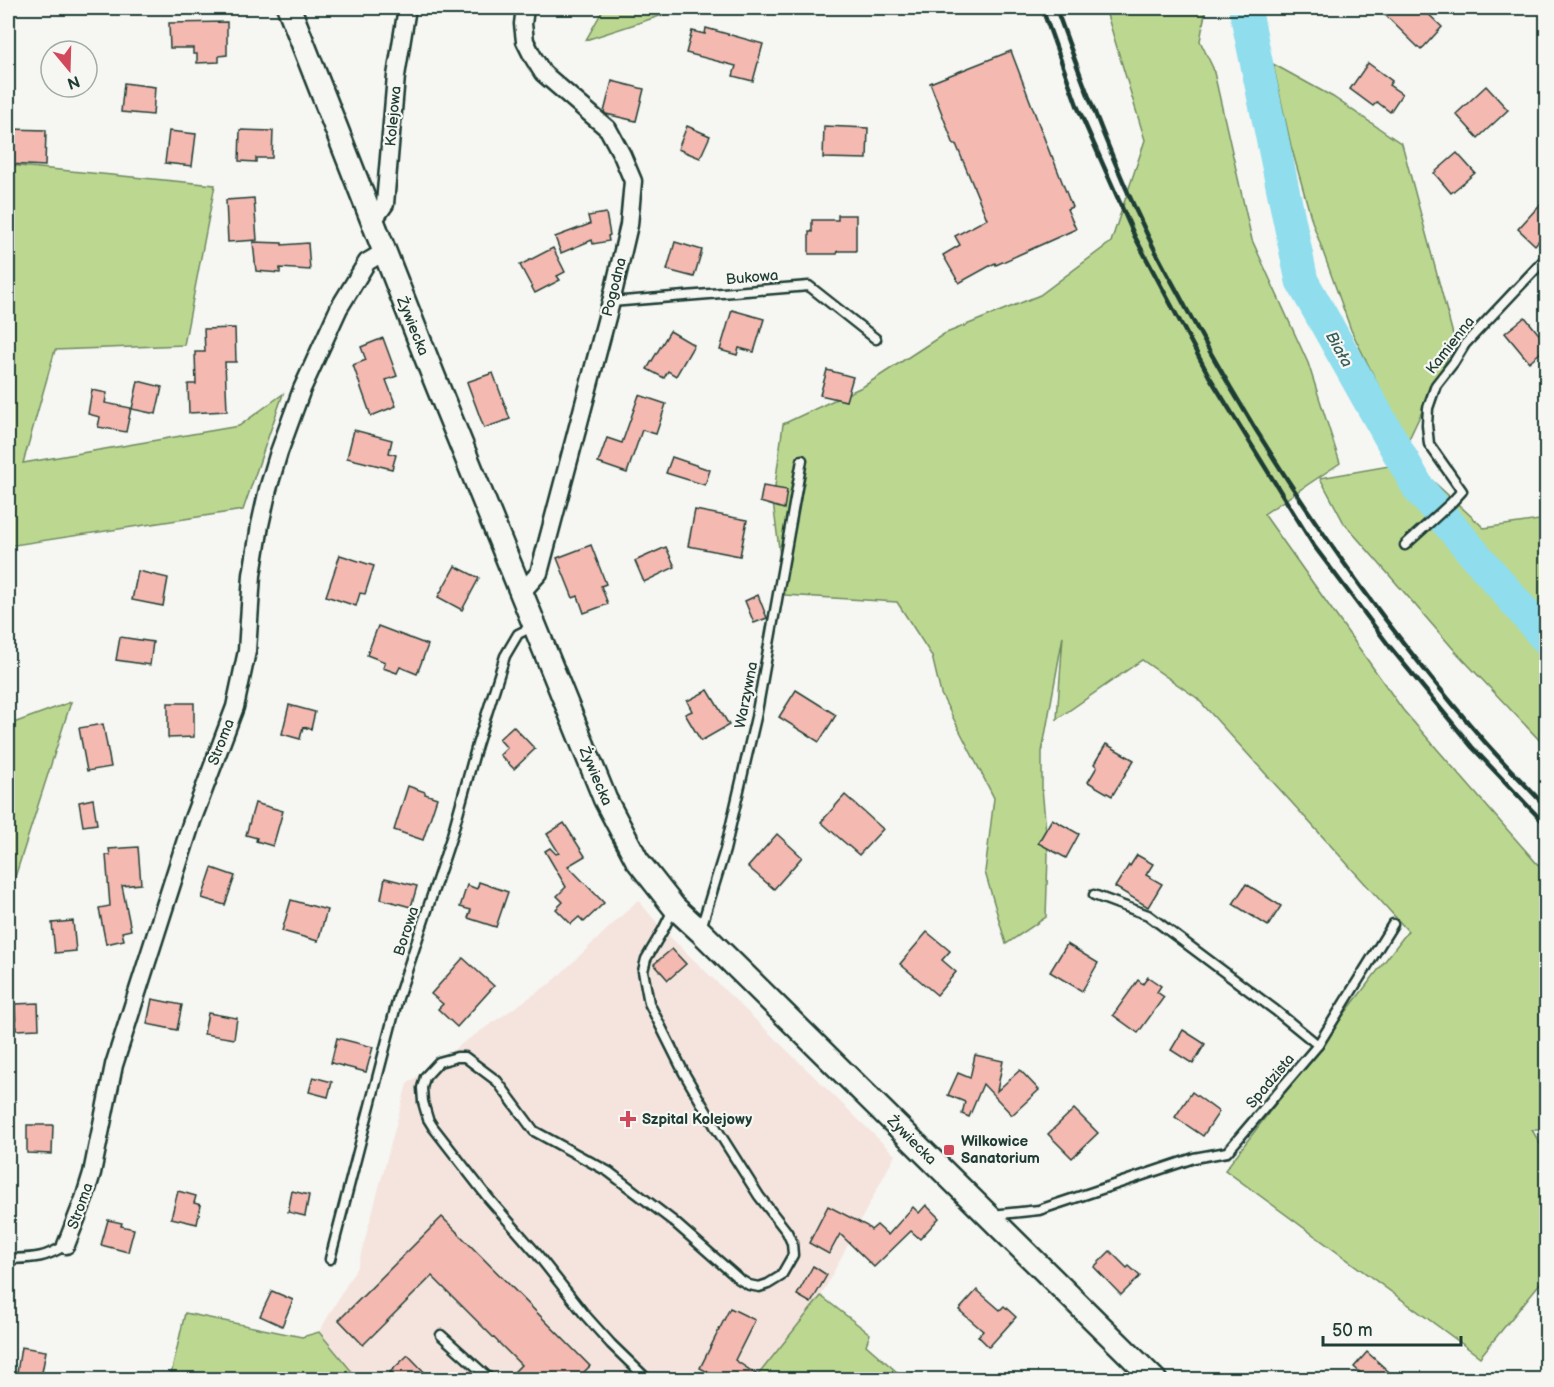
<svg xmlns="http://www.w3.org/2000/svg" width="1554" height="1387" viewBox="0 0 1554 1387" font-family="'Balsamiq Sans',sans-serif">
	<rect width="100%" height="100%" fill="#f6f6f2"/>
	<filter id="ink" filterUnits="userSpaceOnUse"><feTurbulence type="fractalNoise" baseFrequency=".0167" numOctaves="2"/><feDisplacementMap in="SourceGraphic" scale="12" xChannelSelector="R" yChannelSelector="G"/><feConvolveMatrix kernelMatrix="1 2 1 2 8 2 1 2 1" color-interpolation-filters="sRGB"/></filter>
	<g filter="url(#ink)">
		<path fill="#f5e4de" d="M638 900 663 930 895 1155 821 1296 754 1379 299 1380 319 1332 358 1265 407 1084 460 1045 552 982Z"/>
		<g fill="#bcd890" stroke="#6e8a62" stroke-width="1.5">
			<path d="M604 8H696L672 12 586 40Z"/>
			<path d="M1105 8H1206L1200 41 1213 68 1252 240 1308 363 1340 463 1264 514 1403 710 1546 874V1130H1532L1542 1147 1546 1276 1480 1357 1225 1170 1408 931 1197 698 1142 660 1057 719 1063 636 1042 752V788L1048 854 1046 917 1006 944 985 872 994 798 941 694 932 656 897 602 785 595 773 502 783 424 864 386 944 334 1040 295 1111 242 1145 140Z"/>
			<path d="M1273 64 1333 97 1402 144 1455 342 1407 443 1351 330 1312 221 1291 146Z"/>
			<path d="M8 165 215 185 184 345 55 350 23 463 239 426 283 394 243 510 8 546Z"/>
			<path d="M1412 462 1484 528 1546 519V747L1456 652 1344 523 1320 478Z"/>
			<path d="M71 702 8 899V725Z"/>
			<path d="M821 1296 870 1334 866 1345 905 1379 754 1380Z"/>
			<path d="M185 1313 302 1337 319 1332 358 1379H170Z"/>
		</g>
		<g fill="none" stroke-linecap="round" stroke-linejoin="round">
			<path stroke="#8fdded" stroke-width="33" d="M1245 8 1302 281 1419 489 1546 638"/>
		</g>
		<g fill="#f4b9b0" stroke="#1f3d34" stroke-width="1.5">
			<path d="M1378 8H1422L1442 27 1421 50Z"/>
			<path d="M227 22V55L219 56V62L197 63V54H193V48H170L169 23Z"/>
			<path d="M706 28 763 44 753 81 733 76 736 66 686 53 692 31 705 34Z"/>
			<path d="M1011 51 1051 156H1052L1072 207 1067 209 1076 229 996 265 995 263 959 283 943 255 960 245 955 236 987 219 956 144 954 145 930 83Z"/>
			<path d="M1368 63 1392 81 1389 85 1402 94 1390 112 1377 102 1373 106 1350 89Z"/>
			<path d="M612 81 644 89 636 121 606 114 604 112Z"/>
			<path d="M124 83 155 87 153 115 121 112Z"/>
			<path d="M1486 86 1508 110 1478 138 1456 114Z"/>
			<path d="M687 126 710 136 700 158 678 149Z"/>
			<path d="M824 126 868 128 867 159 823 158Z"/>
			<path d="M8 129 46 130 45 166 8 164Z"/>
			<path d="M240 130 273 131 272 158H256V162L239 161Z"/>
			<path d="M169 131 196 134 192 166 165 163Z"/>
			<path d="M1457 153 1475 173 1451 193 1434 173Z"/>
			<path d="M254 198 257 240 228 242 226 200Z"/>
			<path d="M1546 198V232L1535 245 1518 229Z"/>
			<path d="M606 213 610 235 608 236 609 241 593 244 592 240 561 253 555 237 590 224 588 216Z"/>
			<path d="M838 215H856V251H838L837 254H809V232H812V220H838Z"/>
			<path d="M253 242 282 243V245L308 243 310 270 280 268V273L256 271Z"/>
			<path d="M675 242 702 250 694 277 667 270Z"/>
			<path d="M553 248 565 272 557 276 560 280 535 293 520 265Z"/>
			<path d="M732 310 764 319 754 352 739 348 737 355 720 350Z"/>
			<path d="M1525 317 1546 343V348L1529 362 1505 333Z"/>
			<path d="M235 328 236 362H225L227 411 189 413 188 384H196L195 352H205L204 329Z"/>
			<path d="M670 331 694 345 676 376 668 371 664 378 647 369Z"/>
			<path d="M383 338 397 376 386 380 396 406 371 416 353 365 366 360 361 347Z"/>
			<path d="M827 370 853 377 846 401 820 395Z"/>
			<path d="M493 373 510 419 484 428 467 382Z"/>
			<path d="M138 381 162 387 156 414 132 409Z"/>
			<path d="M92 390 107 393 105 403 131 408 126 432 98 427 100 417 88 414Z"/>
			<path d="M639 395 666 404 656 434 642 430 627 473 598 463 607 438 622 443Z"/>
			<path d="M354 430 392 440 389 453 396 455 392 469 347 458Z"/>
			<path d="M672 457 710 470 705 485 666 473Z"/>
			<path d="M763 486 787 490 784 509 760 502Z"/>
			<path d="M695 510 747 520 740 556 688 546Z"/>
			<path d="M591 545 606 584 601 586 608 604 584 613 578 596 573 598 557 558Z"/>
			<path d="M666 547 675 567 644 582 635 561Z"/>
			<path d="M340 555 374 566 365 594 360 593 356 606 326 596Z"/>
			<path d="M455 566 479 578 462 610 438 597Z"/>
			<path d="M138 571 168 578 163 606 132 600Z"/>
			<path d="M758 595 767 618 754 623 745 601Z"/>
			<path d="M378 626 428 645 417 674 400 667 397 673 383 668 385 662 367 655Z"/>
			<path d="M120 637 153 642 150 665 116 660Z"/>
			<path d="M708 690 729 725 701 741 685 714 692 711 687 701Z"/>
			<path d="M796 690 836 715 819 742 779 717Z"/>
			<path d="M168 703H194V737L168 738Z"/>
			<path d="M289 705 315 712 311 729 303 727 300 739 282 734Z"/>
			<path d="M103 724 111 767 87 771 79 728Z"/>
			<path d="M513 726 535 749 514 769 500 755 507 748 499 739Z"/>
			<path d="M1106 744 1134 760 1112 796 1088 782 1097 767 1094 764Z"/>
			<path d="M408 786 425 792V794L437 798 423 840 394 830Z"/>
			<path d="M845 795 883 829 859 855 821 822Z"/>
			<path d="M93 799 97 824 83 826 79 802Z"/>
			<path d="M255 803 283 811 273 846 256 841 257 838 246 835Z"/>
			<path d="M1052 819 1079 834 1066 858 1038 843Z"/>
			<path d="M564 823 585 856 568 866 604 903 584 922 579 917 571 924 556 909 563 902 557 896 566 887 545 851 550 848 556 854 559 853 547 834Z"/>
			<path d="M777 834 802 857 774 889 748 867Z"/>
			<path d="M138 847 141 884 122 886 131 930 122 932 124 940 106 944 99 908 110 906 106 855H110L109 849Z"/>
			<path d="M1137 855 1153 864 1146 875 1162 884 1148 907 1115 887 1129 865 1130 866Z"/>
			<path d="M212 868 235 876 225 905 202 898Z"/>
			<path d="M385 878 417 886 411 907 381 899Z"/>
			<path d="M479 882 508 892 496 927 468 918 471 910 460 907 467 885 477 889Z"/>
			<path d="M1246 884 1281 906 1268 926 1233 904Z"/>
			<path d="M291 900 327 910 318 941 282 931Z"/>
			<path d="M73 921 76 951 55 953 52 923Z"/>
			<path d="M927 932 950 951 942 960 956 972 937 995 900 964Z"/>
			<path d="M1067 944 1098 963 1082 991 1050 972Z"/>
			<path d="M672 949 686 964 668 980 654 964Z"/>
			<path d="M463 958 494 986 457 1027 438 1009 443 1004 431 994Z"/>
			<path d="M1148 977 1161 986 1157 992 1164 997 1138 1033 1113 1015 1138 980 1143 984Z"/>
			<path d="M152 999 182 1005 177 1030 147 1024Z"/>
			<path d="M38 1003 39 1029 16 1030 15 1004Z"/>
			<path d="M208 1013 237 1018 234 1039 204 1034Z"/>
			<path d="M1183 1030 1205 1044 1193 1064 1171 1050Z"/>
			<path d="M337 1038 373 1047 366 1072 331 1063Z"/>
			<path d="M975 1055 1003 1061 997 1091 1020 1070 1039 1090 1012 1115 983 1084 969 1117 962 1114 965 1102 948 1095 958 1073 970 1078Z"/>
			<path d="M313 1077 332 1082 328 1097 309 1092Z"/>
			<path d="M1192 1092 1219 1112 1203 1136 1175 1117Z"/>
			<path d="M1074 1109 1098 1133 1072 1158 1048 1134Z"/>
			<path d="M27 1125H53L52 1154 27 1153Z"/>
			<path d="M178 1191 196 1196 194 1203 201 1205 197 1224 171 1218Z"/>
			<path d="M292 1191 309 1195 305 1216 288 1212Z"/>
			<path d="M926 1205 939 1218 920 1239 911 1231 874 1267 840 1234 829 1254 809 1243 828 1206 867 1226 871 1230 877 1225 888 1235 913 1207 919 1213Z"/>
			<path d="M442 1217 590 1366 576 1380H506L521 1365 432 1276 363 1345 339 1320Z"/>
			<path d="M108 1220 122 1223 121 1226 134 1229 128 1252 101 1245Z"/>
			<path d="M1110 1251 1127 1268 1129 1266 1140 1276 1121 1295 1094 1267Z"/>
			<path d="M813 1266 827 1275 811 1303 797 1295Z"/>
			<path d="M977 1290 1000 1310 1004 1306 1016 1317 989 1347 978 1336 983 1331 959 1310Z"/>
			<path d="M272 1291 293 1300 282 1326 260 1316Z"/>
			<path d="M730 1308 755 1320 735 1360 765 1380H723L700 1368Z"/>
			<path d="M21 1347 46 1351 41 1378 17 1373Z"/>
			<path d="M1367 1352 1398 1380H1368L1354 1367Z"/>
			<path d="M408 1355 432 1380H397L390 1372Z"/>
		</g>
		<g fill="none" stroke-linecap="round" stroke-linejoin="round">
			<defs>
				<g id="lane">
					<path d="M611 302 809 286 876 339"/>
					<path d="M1405 545 1451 503 1462 491 1429 444 1427 425 1428 408 1436 385 1454 362 1465 344 1546 258"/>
					<path d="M701 928 725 850 756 717 802 460"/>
					<path d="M1318 1045 1393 924"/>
					<path d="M992 1215 1039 1210 1194 1158 1227 1152 1318 1045 1275 1010 1148 915 1094 895"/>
					<path d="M8 1259C33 1258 43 1259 66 1245"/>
					<path d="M330 1259 398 998 452 835 477 745 505 656 518 634 534 626"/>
					<path d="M441 1335 491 1380"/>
					<path d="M648 1380 611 1344 585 1315 537 1254 489 1199 433 1127 428 1119 423 1102 422 1088 425 1077 439 1062 457 1057H465L497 1081 534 1131 609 1172 673 1221 739 1279 749 1285 759 1287 768 1284 781 1276 793 1255 792 1243 787 1232 759 1196 716 1128 684 1073 649 1003 643 971 646 959 663 930 674 908"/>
				</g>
				<g id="street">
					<path d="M373 221 385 204 396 76 407 8"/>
					<path d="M521 593 539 573 611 302 629 225 633 181 622 155 608 129 543 73 533 57 525 41 523 24 525 8"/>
					<path d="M66 1245 84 1199 92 1173 114 1065 192 821 235 707 247 651 252 575 260 525 268 489 279 452 302 389 339 308 367 262 384 252"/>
				</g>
				<path id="secondary" d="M289 8 433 375 605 799 637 860 674 907 700 931 1155 1380"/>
			</defs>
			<use href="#lane" stroke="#1f3d34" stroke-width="13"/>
			<use href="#street" stroke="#1f3d34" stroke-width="21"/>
			<use href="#secondary" stroke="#1f3d34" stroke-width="27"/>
			<use href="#lane" stroke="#f6f6f2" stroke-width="8"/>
			<use href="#street" stroke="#f6f6f2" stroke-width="16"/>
			<use href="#secondary" stroke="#f6f6f2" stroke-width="22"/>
			<g stroke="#1f3d34" stroke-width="4.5">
				<path d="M1042 8 1078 108 1135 237 1209 376 1254 449 1314 546 1390 647 1472 747 1546 825"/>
				<path d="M1056 8C1083 84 1111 159 1146 232 1158 258 1173 283 1186 308 1268 461 1365 603 1478 734 1500 760 1524 783 1546 807"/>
			</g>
		</g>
	</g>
	<g fill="#d1495b" stroke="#f6f6f2" stroke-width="2">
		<path d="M625 1110h6v6h6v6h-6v6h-6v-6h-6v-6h6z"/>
		<rect x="943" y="1144" width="12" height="12" rx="3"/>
	</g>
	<g text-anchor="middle" stroke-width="4.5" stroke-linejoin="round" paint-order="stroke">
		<g font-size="15" fill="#1f3d34" stroke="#f6f6f2">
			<text transform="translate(393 116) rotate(-85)" y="5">Kolejowa</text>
			<text transform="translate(752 277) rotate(-5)" y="5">Bukowa</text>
			<text transform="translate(614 287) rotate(-76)" y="5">Pogodna</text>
			<text transform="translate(413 326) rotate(68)" y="5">Żywiecka</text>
			<text transform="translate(1450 345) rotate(-52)" y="5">Kamienna</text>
			<text transform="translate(746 695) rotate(-79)" y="5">Warzywna</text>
			<text transform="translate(221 742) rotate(-69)" y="5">Stroma</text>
			<text transform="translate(596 776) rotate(67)" y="5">Żywiecka</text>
			<text transform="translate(406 931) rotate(-72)" y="5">Borowa</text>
			<text transform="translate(1270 1081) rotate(-50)" y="5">Spadzista</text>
			<text transform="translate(912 1140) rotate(45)" y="5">Żywiecka</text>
			<text transform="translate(80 1206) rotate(-70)" y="5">Stroma</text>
		</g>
		<g font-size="15" font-weight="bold" fill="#1f3d34" stroke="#f6f6f2" text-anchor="start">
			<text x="642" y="1124">Szpital Kolejowy</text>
			<text x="961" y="1146">Wilkowice<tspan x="961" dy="17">Sanatorium</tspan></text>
		</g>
		<g font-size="16" font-style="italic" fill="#355d59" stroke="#f6f6f2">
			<text transform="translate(1340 349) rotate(61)" y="6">Biała</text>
		</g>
	</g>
	<rect width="1554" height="1387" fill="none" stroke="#f6f6f2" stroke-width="30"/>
	<rect x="15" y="15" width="1524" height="1357" fill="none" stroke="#1f3d34" stroke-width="2" filter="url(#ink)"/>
	<g transform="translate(69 69) rotate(161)"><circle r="28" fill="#f6f6f2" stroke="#a0aca6" stroke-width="1.5"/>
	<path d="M0-4.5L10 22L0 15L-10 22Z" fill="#d1495b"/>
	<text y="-9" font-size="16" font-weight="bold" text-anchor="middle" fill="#1f3d34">N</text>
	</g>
	<path d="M1323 1336v9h138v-9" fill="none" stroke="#1f3d34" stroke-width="3"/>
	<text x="1332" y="1336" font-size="18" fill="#1f3d34" stroke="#f6f6f2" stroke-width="4.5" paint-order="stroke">50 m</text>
</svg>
